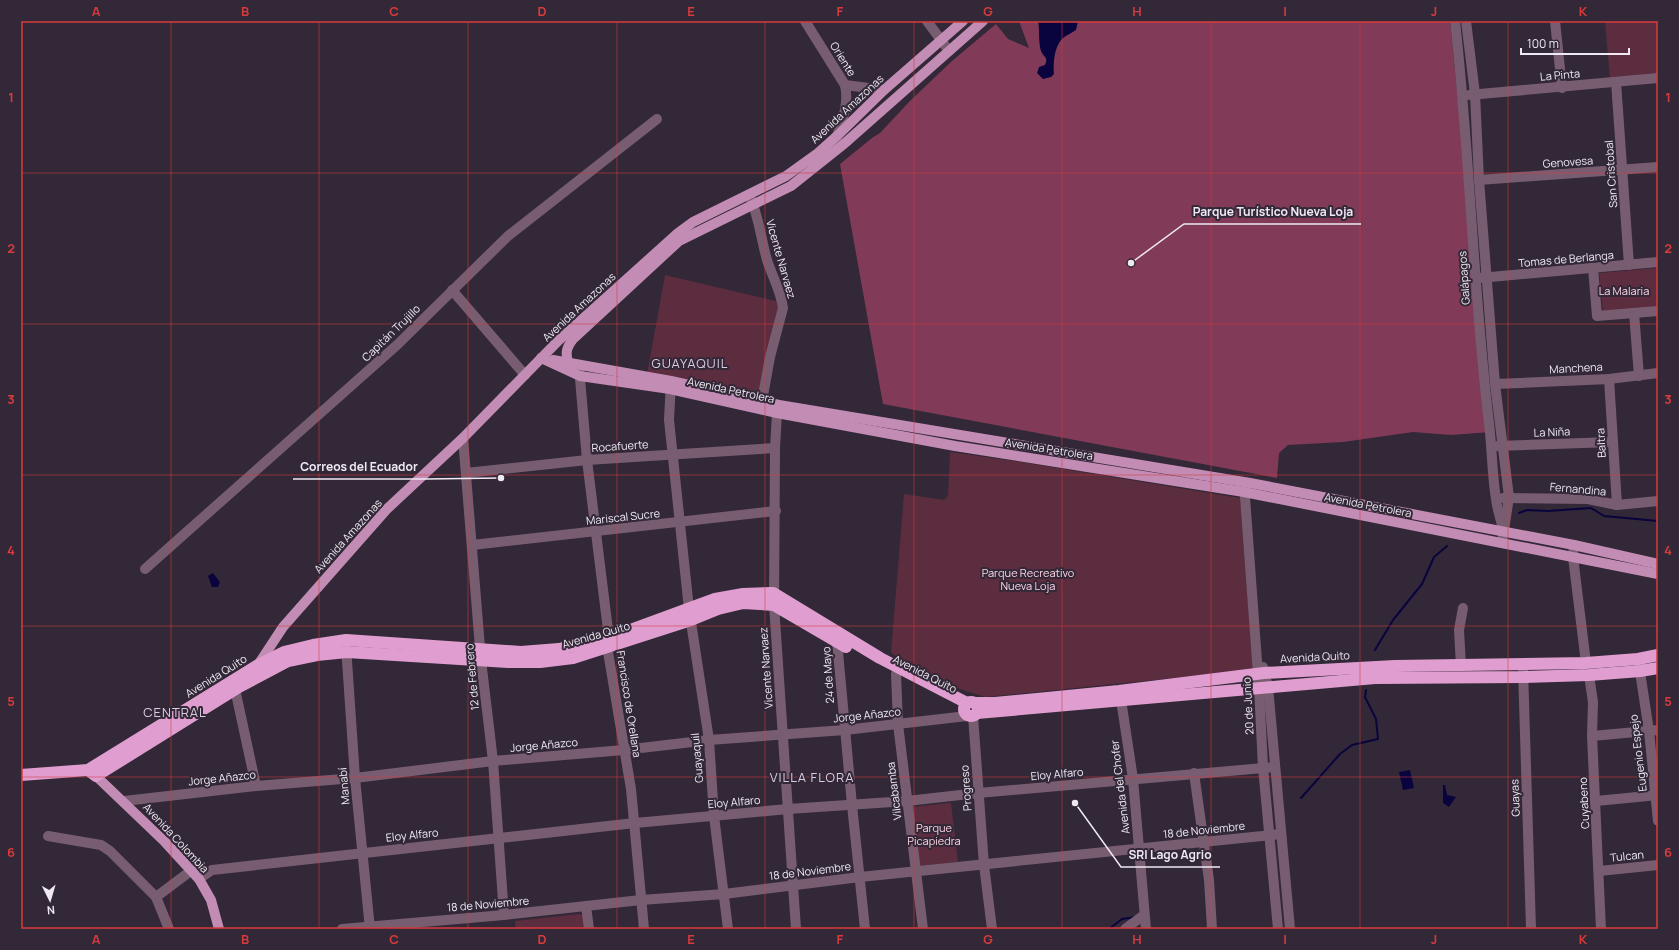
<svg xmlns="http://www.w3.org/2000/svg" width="1679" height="950" viewBox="0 0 1679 950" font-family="Manrope,sans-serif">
	<rect width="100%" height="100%" fill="#322837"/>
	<g fill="#5c2c3f">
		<path d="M1605 21H1658V76L1610 80Z"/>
		<path d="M1658 268V308L1603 313 1599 273Z"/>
		<path d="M665 275 780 302 761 397 647 374Z"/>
		<path d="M950 452 1021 462 1240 498 1253 670 985 697 957 688 897 658 891 652 904 494 944 500 948 496Z"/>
		<path d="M951 803 958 862 918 866 911 807Z"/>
		<path d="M579 914 585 916 586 929H516L515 921Z"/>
	</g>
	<path fill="#813b58" d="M1019 21H1450L1491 432 1451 435 1413 432 1343 442 1288 445 1279 453 1277 478 883 404 840 164 872 138 880 133 910 101 952 61 996 24 1008 39 1029 48Z"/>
	<g fill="#0a043e">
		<path d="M1038 21H1078L1076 30C1072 33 1066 35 1062 39 1054 47 1053 64 1054 74L1051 77 1043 79 1037 73 1039 67 1045 65C1049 57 1043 57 1041 51 1038 41 1040 31 1038 21Z"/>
		<path d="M213 573 220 582 218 587H212L208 576Z"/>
		<path d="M1410 770 1414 788 1403 790 1399 772Z"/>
		<path d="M1443 785H1445L1447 795 1456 797 1449 807 1443 803Z"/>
	</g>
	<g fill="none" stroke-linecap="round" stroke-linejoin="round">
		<g stroke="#0a043e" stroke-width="2">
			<path d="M1519 513 1527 510 1548 511 1591 508 1604 516 1658 521"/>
			<path d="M1375 650 1393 620 1422 584 1434 557 1447 546"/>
			<path d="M1301 798 1340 754 1352 745 1378 739 1376 719 1365 697 1366 690"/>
			<path d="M1109 929 1122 919 1136 917"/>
		</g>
		<g stroke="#785d71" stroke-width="10">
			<path d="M805 21 845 85C849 103 843 119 837 136"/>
			<path d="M927 21 949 51"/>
			<path d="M1455 21C1470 155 1473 290 1489 423 1492 448 1492 474 1496 499 1497 508 1500 517 1502 525"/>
			<path d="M1466 21 1475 94 1479 180 1495 384 1509 497 1502 543"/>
			<path d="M1555 21 1562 88"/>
			<path d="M1616 82 1629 265"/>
			<path d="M845 85 884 90"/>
			<path d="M1469 95 1658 78"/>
			<path d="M1479 180 1658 167"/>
			<path d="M750 197C759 217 761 239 767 260 772 276 781 291 783 308L770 357 762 401"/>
			<path d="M1593 268 1597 316 1658 311"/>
			<path d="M1479 278 1658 262"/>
			<path d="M452 290 525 375"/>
			<path d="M1634 313 1639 376"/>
			<path d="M579 367 587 460 609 638 607 646 631 789 644 929"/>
			<path d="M1609 379 1617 505"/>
			<path d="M671 381 669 420 689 609 709 740 714 816 728 929"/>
			<path d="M1495 384 1609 379 1658 373"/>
			<path d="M779 405 777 413 775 448 774 605 796 929"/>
			<path d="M463 438 481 660 493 761 504 915"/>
			<path d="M1497 446 1613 442"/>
			<path d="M466 473 587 460 775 448"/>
			<path d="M1244 484 1259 688 1263 767 1278 929"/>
			<path d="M1503 498 1588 499 1617 505 1658 501"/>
			<path d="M472 545 776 511"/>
			<path d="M1574 545 1573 557 1586 663"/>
			<path d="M145 569 397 345 508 236 657 119"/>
			<path d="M840 636 837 641 852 805 865 929"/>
			<path d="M346 646 355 778 370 929"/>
			<path d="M1639 665 1649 731 1658 821"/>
			<path d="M1461 666 1459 630 1463 608"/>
			<path d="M1263 667 1268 687 1290 929"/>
			<path d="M1523 669 1531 929"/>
			<path d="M896 674 898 724 923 929"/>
			<path d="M1589 675 1593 702 1592 736 1601 929"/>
			<path d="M235 689 256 786"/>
			<path d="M1120 693 1133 779 1146 929"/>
			<path d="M973 716 984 865 992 929"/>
			<path d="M1592 736 1658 730"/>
			<path d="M1194 773 1209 880 1212 929"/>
			<path d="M124 801 256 786 355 778 493 761 624 750 709 740 845 730 967 716"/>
			<path d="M1596 801 1658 795"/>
			<path d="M48 836 101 845 110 851 156 897 169 929"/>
			<path d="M1599 871 1658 865"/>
			<path d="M199 879 212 870 635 823 788 809 907 801 978 793 1275 767"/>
			<path d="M156 897 192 870"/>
			<path d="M586 906 589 929"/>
			<path d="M342 929 504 915 641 900 724 894 860 877 1281 834"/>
			<path d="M1125 929 1144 915"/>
		</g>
		<g stroke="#c38cb5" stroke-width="10">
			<path d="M541 358 580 376 670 389 777 413 955 446 1244 492 1658 574"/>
			<path d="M553 360 671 381 779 405 1250 483 1574 545 1658 564"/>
			<path d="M568 362C565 352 567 347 573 339L679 241 791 186 845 143 983 21"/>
			<path d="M258 665 283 627 387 509 463 438 558 341 678 233 693 222 786 176 818 153 837 136 884 90 963 21"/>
			<path d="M96 776 165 842 199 879 211 900 219 929"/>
		</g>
		<g stroke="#e09ed0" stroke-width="12">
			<circle cx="971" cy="709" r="7"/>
			<path d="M974 703H995L1119 691 1264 673 1395 666 1586 663 1638 659 1658 655"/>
			<path d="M977 713 1375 678 1523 677 1589 675 1640 671 1658 668"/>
			<path d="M88 770 96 776 239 687 288 661 317 655 347 652 508 662H540L573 658 691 620 718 609 743 603 774 605 846 647"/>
			<path d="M21 775 88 770 258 665 284 652 313 645 346 640 521 652 559 649 609 638 715 599 743 594 773 593 880 658 967 703"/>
		</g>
	</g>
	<path fill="none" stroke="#d93b3c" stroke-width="1" stroke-opacity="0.55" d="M171 21V929M319 21V929M468 21V929M617 21V929M765 21V929M914 21V929M1062 21V929M1211 21V929M1360 21V929M1508 21V929M21 173H1658M21 324H1658M21 475H1658M21 626H1658M21 777H1658"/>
	<g text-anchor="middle" stroke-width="4" stroke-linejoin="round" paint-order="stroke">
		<g font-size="11" fill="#f0e9f3" stroke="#322837">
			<text transform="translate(843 59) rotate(58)" y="4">Oriente</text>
			<text transform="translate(1560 75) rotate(-5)" y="4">La Pinta</text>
			<text transform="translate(847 109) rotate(-43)" y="4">Avenida Amazonas</text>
			<text transform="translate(1568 162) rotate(-4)" y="4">Genovesa</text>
			<text transform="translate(1611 174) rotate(-94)" y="4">San Cristobal</text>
			<text transform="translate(781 259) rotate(74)" y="4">Vicente Narvaez</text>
			<text transform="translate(1566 259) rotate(-5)" y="4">Tomas de Berlanga</text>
			<text transform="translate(1464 278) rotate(-94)" y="4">Galápagos</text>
			<text transform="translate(579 307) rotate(-43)" y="4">Avenida Amazonas</text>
			<text transform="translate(391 333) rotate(-44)" y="4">Capitán Trujillo</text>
			<text transform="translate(1576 368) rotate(-3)" y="4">Manchena</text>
			<text transform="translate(731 390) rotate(12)" y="4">Avenida Petrolera</text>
			<text transform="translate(1552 432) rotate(-2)" y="4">La Niña</text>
			<text transform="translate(1601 443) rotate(-93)" y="4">Baltra</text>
			<text transform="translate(620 446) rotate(-4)" y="4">Rocafuerte</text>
			<text transform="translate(1049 449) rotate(9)" y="4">Avenida Petrolera</text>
			<text transform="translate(1578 489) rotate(5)" y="4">Fernandina</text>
			<text transform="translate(1368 505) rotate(11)" y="4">Avenida Petrolera</text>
			<text transform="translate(623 517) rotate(-6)" y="4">Mariscal Sucre</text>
			<text transform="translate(348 536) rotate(-48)" y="4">Avenida Amazonas</text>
			<text transform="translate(596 635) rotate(-16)" y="4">Avenida Quito</text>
			<text transform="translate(1315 657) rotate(-3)" y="4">Avenida Quito</text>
			<text transform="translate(766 668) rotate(-94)" y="4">Vicente Narvaez</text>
			<text transform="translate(925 674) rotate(27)" y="4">Avenida Quito</text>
			<text transform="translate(828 675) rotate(-94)" y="4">24 de Mayo</text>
			<text transform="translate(216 676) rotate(-32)" y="4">Avenida Quito</text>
			<text transform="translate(472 677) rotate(-95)" y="4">12 de Febrero</text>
			<text transform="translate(629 704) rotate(81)" y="4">Francisco de Orellana</text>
			<text transform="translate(1248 706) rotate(-93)" y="4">20 de Junio</text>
			<text transform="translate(867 715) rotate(-6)" y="4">Jorge Añazco</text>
			<text transform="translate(544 745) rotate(-5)" y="4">Jorge Añazco</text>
			<text transform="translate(1638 753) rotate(-97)" y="4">Eugenio Espejo</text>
			<text transform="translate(697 758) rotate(-95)" y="4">Guayaquil</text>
			<text transform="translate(1057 774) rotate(-5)" y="4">Eloy Alfaro</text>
			<text transform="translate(222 778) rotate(-6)" y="4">Jorge Añazco</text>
			<text transform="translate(344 786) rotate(-95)" y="4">Manabí</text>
			<text transform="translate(1120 787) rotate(-97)" y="4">Avenida del Chofer</text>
			<text transform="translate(966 788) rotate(-94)" y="4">Progreso</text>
			<text transform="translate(894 791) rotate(-97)" y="4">Vilcabamba</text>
			<text transform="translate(1515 798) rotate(-92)" y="4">Guayas</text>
			<text transform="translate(734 802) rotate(-5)" y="4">Eloy Alfaro</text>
			<text transform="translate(1584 803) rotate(-93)" y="4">Cuyabeno</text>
			<text transform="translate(1204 830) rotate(-6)" y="4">18 de Noviembre</text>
			<text transform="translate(412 835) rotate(-6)" y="4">Eloy Alfaro</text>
			<text transform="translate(176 838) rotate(47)" y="4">Avenida Colombia</text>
			<text transform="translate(1627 856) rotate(-6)" y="4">Tulcan</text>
			<text transform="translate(810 871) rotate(-7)" y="4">18 de Noviembre</text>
			<text transform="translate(488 904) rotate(-5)" y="4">18 de Noviembre</text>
		</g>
		<g font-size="11" fill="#fed3e2" stroke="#322837">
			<text x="1624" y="295">La Malaria</text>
			<text x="1028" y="577">Parque Recreativo<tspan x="1028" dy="13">Nueva Loja</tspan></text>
			<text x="934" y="832">Parque<tspan x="934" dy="13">Picapiedra</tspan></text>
		</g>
		<g font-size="13" letter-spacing="1" fill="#dacce0" stroke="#322837">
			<text x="690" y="368">GUAYAQUIL</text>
			<text x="175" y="717">CENTRAL</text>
			<text x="812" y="782">VILLA FLORA</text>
		</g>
	</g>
	<path fill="none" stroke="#f0e9f3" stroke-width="1.5" d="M1131 263L1184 224H1361M501 478L426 479H293M1075 803L1121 867H1220"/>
	<g fill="#f0e9f3" stroke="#322837" stroke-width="1.5">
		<circle cx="1131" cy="263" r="4"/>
		<circle cx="501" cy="478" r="4"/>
		<circle cx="1075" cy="803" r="4"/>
	</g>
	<g font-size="12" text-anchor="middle" font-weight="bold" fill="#f0e9f3" stroke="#322837" stroke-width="4" stroke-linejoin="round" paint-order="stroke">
		<text x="1273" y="216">Parque Turístico Nueva Loja</text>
		<text x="359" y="471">Correos del Ecuador</text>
		<text x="1170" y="859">SRI Lago Agrio</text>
	</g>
	<rect width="1679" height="950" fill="none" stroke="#322837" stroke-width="44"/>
	<g transform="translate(50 900) rotate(175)" stroke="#322837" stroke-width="3" paint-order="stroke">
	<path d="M0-3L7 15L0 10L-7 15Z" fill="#f0e9f3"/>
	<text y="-6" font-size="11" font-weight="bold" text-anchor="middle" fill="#f0e9f3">N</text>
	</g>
	<path d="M1521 48v6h108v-6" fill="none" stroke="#f0e9f3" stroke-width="2"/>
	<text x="1527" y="48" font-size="12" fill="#f0e9f3" stroke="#322837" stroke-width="3" paint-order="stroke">100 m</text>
	<rect x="22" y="22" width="1635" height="906" fill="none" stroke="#d93b3c" stroke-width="1.5"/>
	<g font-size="13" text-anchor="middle" font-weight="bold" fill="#d93b3c">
		<text x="96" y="16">A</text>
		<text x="245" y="16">B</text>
		<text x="394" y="16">C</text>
		<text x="542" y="16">D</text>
		<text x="691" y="16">E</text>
		<text x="840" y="16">F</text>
		<text x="988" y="16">G</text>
		<text x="1137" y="16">H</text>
		<text x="1285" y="16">I</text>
		<text x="1434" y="16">J</text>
		<text x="1583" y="16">K</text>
		<text x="11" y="102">1</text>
		<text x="1668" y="102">1</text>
		<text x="11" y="253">2</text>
		<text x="1668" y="253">2</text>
		<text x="11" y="404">3</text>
		<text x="1668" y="404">3</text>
		<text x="11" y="555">4</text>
		<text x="1668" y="555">4</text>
		<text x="11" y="706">5</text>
		<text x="1668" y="706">5</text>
		<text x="11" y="857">6</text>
		<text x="1668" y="857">6</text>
		<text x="96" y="944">A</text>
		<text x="245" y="944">B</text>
		<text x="394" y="944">C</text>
		<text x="542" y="944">D</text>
		<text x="691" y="944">E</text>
		<text x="840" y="944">F</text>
		<text x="988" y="944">G</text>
		<text x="1137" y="944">H</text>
		<text x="1285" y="944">I</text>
		<text x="1434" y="944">J</text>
		<text x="1583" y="944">K</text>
	</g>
</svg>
